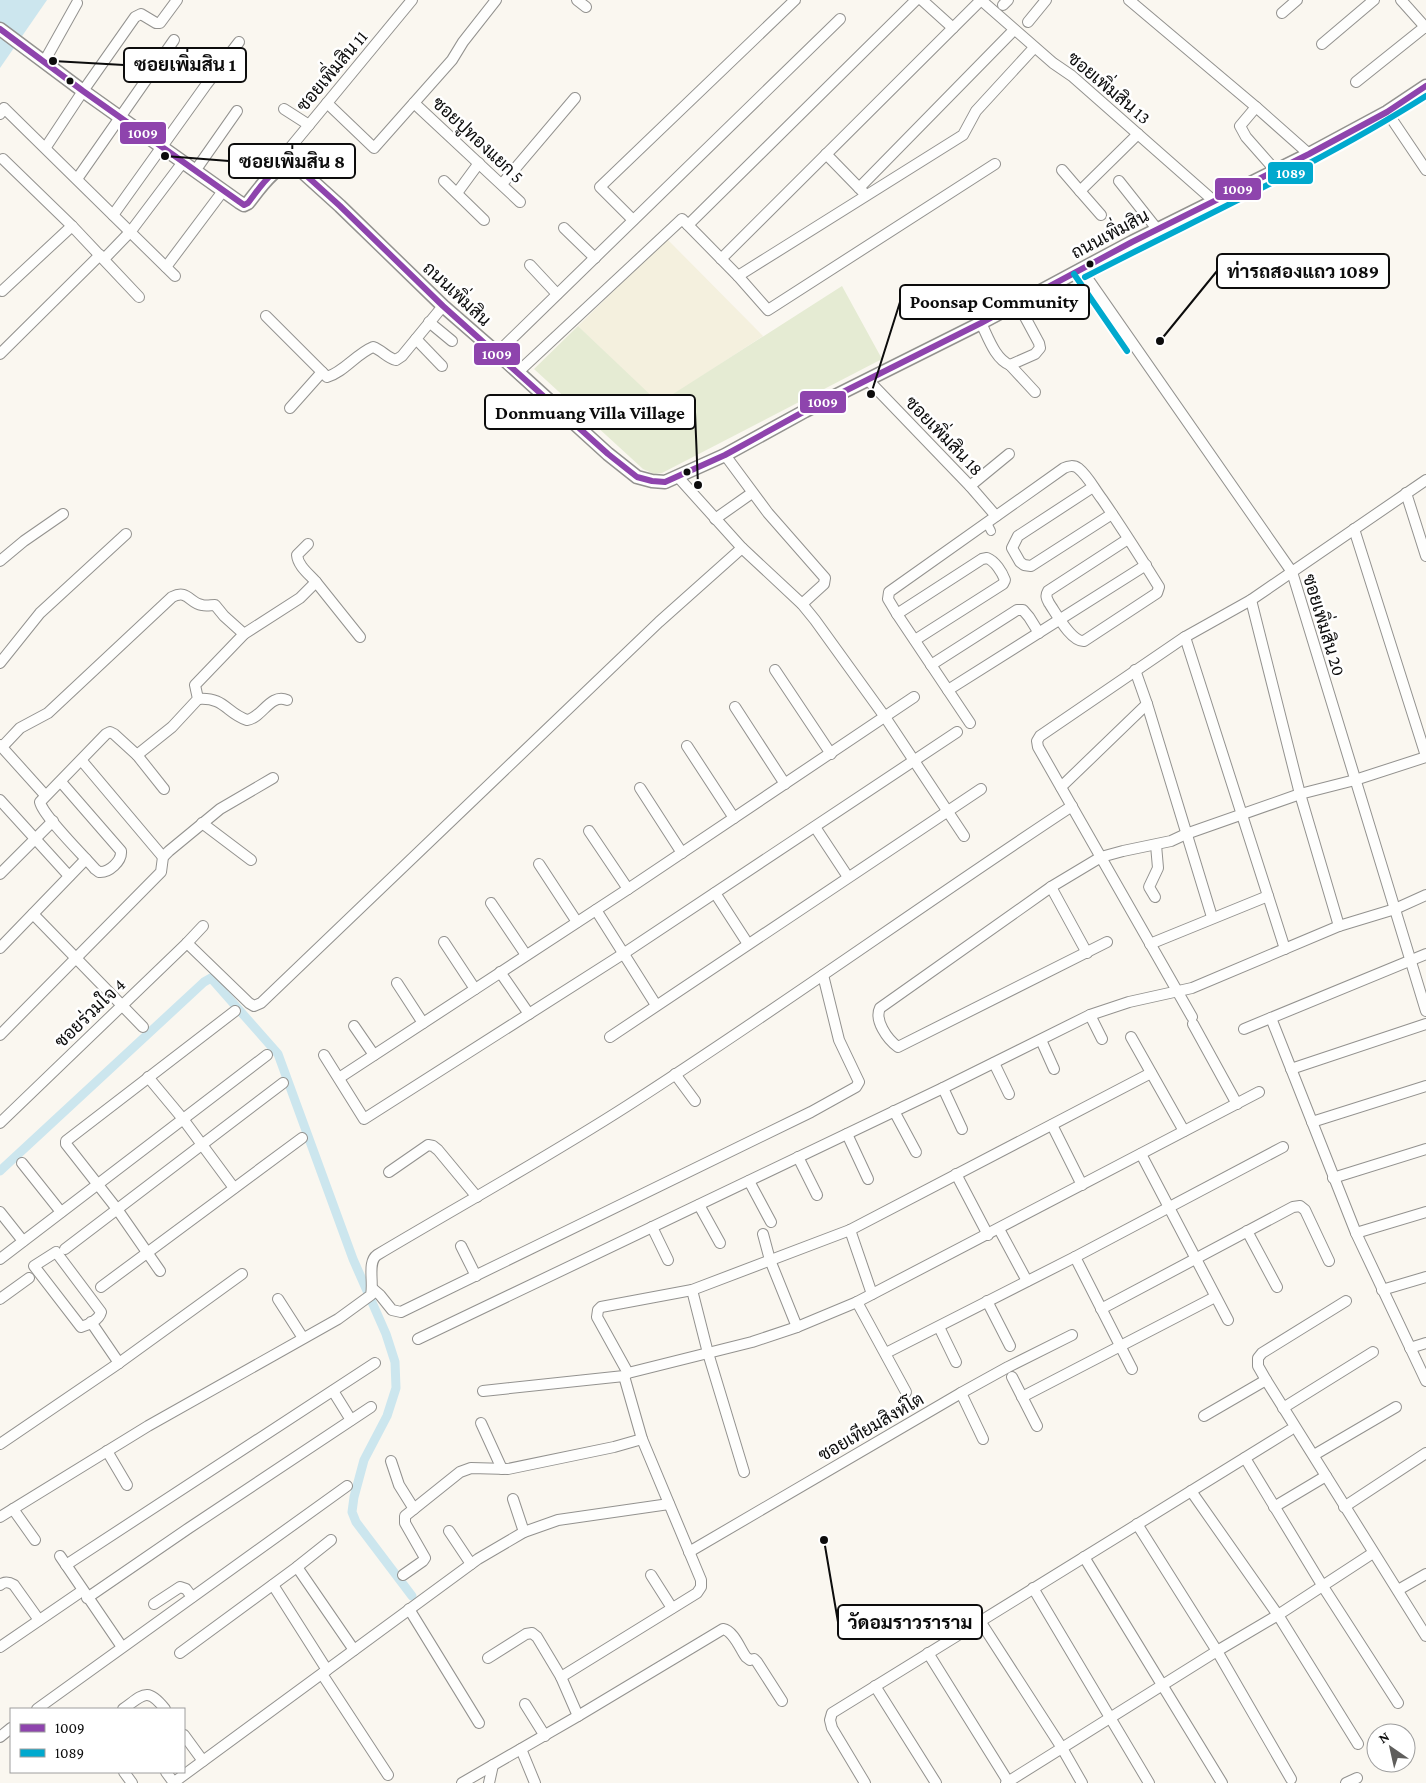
<svg xmlns="http://www.w3.org/2000/svg" width="1426" height="1783" viewBox="0 0 1426 1783" font-family="'Crimson Pro',Sarabun,serif">
	<rect width="100%" height="100%" fill="#faf7f0"/>
	<path fill="#f4f0de" d="M667 239 763 336 659 404 578 326Z"/>
	<path fill="#e5ebd3" d="M842 286 882 359 662 473 654 474 643 469 534 369 578 326 659 403Z"/>
	<path fill="#cce6ee" d="M0 0H47L0 68Z"/>
	<g fill="none" stroke-linecap="round" stroke-linejoin="round">
		<path stroke="#cce6ee" stroke-width="9" d="M0 1171 204 982 211 978 278 1054 353 1259 386 1334 395 1362 396 1388 387 1416 364 1460 354 1497 352 1512 356 1522 412 1596"/>
		<defs>
			<path id="pedestrian" d="M987 523 991 531"/>
			<g id="minor">
				<path d="M577 0 586 7"/>
				<path d="M922 0 953 28"/>
				<path d="M981 0 1053 63 1072 76 1215 202"/>
				<path d="M1129 0 1256 107 1309 154"/>
				<path d="M1401 0 1426 28"/>
				<path d="M1003 5 1008 0"/>
				<path d="M1282 13 1297 0"/>
				<path d="M1028 22 1046 0"/>
				<path d="M1322 44 1374 0"/>
				<path d="M44 62 77 3"/>
				<path d="M1356 82 1426 26"/>
				<path d="M327 103 374 148 452 60 463 42 496 0"/>
				<path d="M414 103 520 202"/>
				<path d="M1256 107 1240 126 1246 137 1276 171"/>
				<path d="M284 109 309 125"/>
				<path d="M1387 112 1426 170"/>
				<path d="M0 114 4 108 175 276"/>
				<path d="M46 147 83 91 135 17 141 14 156 23H160L177 0"/>
				<path d="M826 154 864 193"/>
				<path d="M3 159 72 226 139 297"/>
				<path d="M283 166 285 154 412 0"/>
				<path d="M1062 170 1080 191 1138 134"/>
				<path d="M195 171 237 111"/>
				<path d="M77 179 174 40"/>
				<path d="M444 181 484 220"/>
				<path d="M1119 181 1157 229"/>
				<path d="M502 184 575 98"/>
				<path d="M859 188 1011 33"/>
				<path d="M1080 191 1101 215"/>
				<path d="M457 193 479 163"/>
				<path d="M113 215 206 85 239 42"/>
				<path d="M633 220 600 187 795 0"/>
				<path d="M688 225 916 0"/>
				<path d="M564 228 595 258"/>
				<path d="M104 259 131 231 183 162"/>
				<path d="M721 259 978 3"/>
				<path d="M530 265 557 294"/>
				<path d="M166 267 223 191"/>
				<path d="M1081 269 1292 572 1426 1011"/>
				<path d="M738 276 768 310 995 164"/>
				<path d="M2 291 72 226"/>
				<path d="M266 316 327 377C344 372 356 354 373 347 382 350 387 358 396 360L402 356 443 306"/>
				<path d="M429 322 452 341"/>
				<path d="M981 323C988 337 995 359 1010 365L1035 354 1040 348 1039 343 1018 304"/>
				<path d="M416 339 442 366"/>
				<path d="M497 353 840 19"/>
				<path d="M0 354 100 255"/>
				<path d="M1010 365 1035 392"/>
				<path d="M518 372 682 219 738 276 963 135 976 111 1032 50"/>
				<path d="M868 380 970 486 996 516"/>
				<path d="M290 408 322 372"/>
				<path d="M725 455 768 513 825 578 824 584 802 604"/>
				<path d="M678 477 742 548 802 604 815 620 885 717 964 836"/>
				<path d="M970 486 1009 454"/>
				<path d="M1093 487 1018 536 1012 548 1020 562 1024 565 1031 566 1112 514"/>
				<path d="M1406 493 1426 556"/>
				<path d="M715 519 752 493"/>
				<path d="M1354 529 1426 756"/>
				<path d="M308 544 297 555C298 566 309 574 316 582"/>
				<path d="M0 561 24 541 63 514"/>
				<path d="M1251 600 1300 794 1339 926"/>
				<path d="M897 614 982 559 987 558C995 561 1002 572 1005 580L1003 584 915 640"/>
				<path d="M1185 637 1285 949"/>
				<path d="M0 663 40 613 126 534"/>
				<path d="M931 665 1017 610H1023L1029 617 1039 633"/>
				<path d="M775 670 831 754"/>
				<path d="M1135 670 1147 704 1212 917"/>
				<path d="M948 690 1146 565"/>
				<path d="M198 699C225 697 226 713 247 720 262 718 270 693 287 700"/>
				<path d="M735 707 785 784"/>
				<path d="M970 723 897 614 888 599 889 592 1064 468C1068 466 1074 465 1078 468 1088 476 1095 490 1102 499 1122 528 1141 558 1159 587L1157 593 1084 641C1071 642 1056 613 1049 603 1047 599 1045 596 1048 591L1128 539"/>
				<path d="M0 745 45 795"/>
				<path d="M687 746 734 818"/>
				<path d="M2 747 20 728 48 713 172 597C188 589 189 603 202 605 206 606 211 605 215 605L224 616 244 634"/>
				<path d="M137 755 164 789"/>
				<path d="M82 761 163 857"/>
				<path d="M61 782 121 851C122 861 109 873 99 872L95 869C84 856 43 816 40 802L106 734 110 732 114 734 137 755 172 727 198 699 195 685 244 634 300 598 316 582 360 637"/>
				<path d="M1061 787 1147 704"/>
				<path d="M640 788 682 853"/>
				<path d="M0 800 69 876"/>
				<path d="M202 823 251 860"/>
				<path d="M815 827 848 877"/>
				<path d="M589 831 628 889"/>
				<path d="M539 864 577 922"/>
				<path d="M0 874 53 821"/>
				<path d="M1051 887 1087 953"/>
				<path d="M715 893 748 944"/>
				<path d="M1155 897 1149 887 1158 868 1156 845"/>
				<path d="M491 903 526 955"/>
				<path d="M596 910 656 1005"/>
				<path d="M33 914 143 1027"/>
				<path d="M444 942 475 989"/>
				<path d="M1107 942 898 1047C887 1039 874 1020 880 1008L1051 887 1101 857 1123 851 1171 841 1186 834 1300 794 1355 780 1426 757"/>
				<path d="M187 943 249 1003 254 1006 261 1003 659 622 742 548"/>
				<path d="M1150 944 1268 896"/>
				<path d="M0 948 86 859"/>
				<path d="M500 972 529 1014"/>
				<path d="M397 983 423 1023"/>
				<path d="M1090 1015 1102 1039"/>
				<path d="M1192 1017 1038 747 1037 741 1040 736 1185 637 1251 600 1426 480"/>
				<path d="M1271 1018 1356 1233 1426 1381"/>
				<path d="M1193 1024 1237 1104"/>
				<path d="M354 1026 374 1055"/>
				<path d="M1244 1029 1426 954"/>
				<path d="M0 1035 161 872 163 857 169 851 220 809 273 778"/>
				<path d="M610 1037 981 789"/>
				<path d="M1131 1037 1184 1131"/>
				<path d="M1041 1040 1054 1069"/>
				<path d="M324 1055 364 1119 623 954 957 732"/>
				<path d="M994 1063 1009 1094"/>
				<path d="M1291 1069 1426 1024"/>
				<path d="M675 1074 695 1101"/>
				<path d="M148 1077 183 1119 234 1188"/>
				<path d="M339 1078 628 889 914 697"/>
				<path d="M943 1088 962 1129"/>
				<path d="M894 1111 916 1152"/>
				<path d="M1312 1122 1426 1086"/>
				<path d="M0 1123 187 943 203 926"/>
				<path d="M1052 1125 1082 1185"/>
				<path d="M847 1134 868 1179"/>
				<path d="M1141 1154 1228 1320"/>
				<path d="M798 1157 817 1195"/>
				<path d="M22 1163 61 1212"/>
				<path d="M389 1172 428 1145 433 1146 438 1150 477 1197"/>
				<path d="M956 1174 988 1235"/>
				<path d="M1333 1178 1426 1149"/>
				<path d="M749 1181 771 1222"/>
				<path d="M699 1205 720 1243"/>
				<path d="M0 1212 23 1241"/>
				<path d="M652 1227 668 1260"/>
				<path d="M999 1229 1027 1281"/>
				<path d="M850 1230 872 1294"/>
				<path d="M1247 1231 1277 1287"/>
				<path d="M1356 1233 1426 1212"/>
				<path d="M763 1234 770 1260 797 1327"/>
				<path d="M461 1246 476 1276"/>
				<path d="M65 1249 283 1083"/>
				<path d="M56 1252 101 1312C99 1320 88 1325 81 1327L34 1266Z"/>
				<path d="M1075 1257 1132 1369"/>
				<path d="M0 1259 267 1055"/>
				<path d="M160 1271 117 1209 66 1144V1141L235 1011"/>
				<path d="M101 1287 302 1138"/>
				<path d="M373 1289 380 1295 392 1310 401 1312 811 1112 856 1087 859 1082 839 1040 823 975"/>
				<path d="M692 1290 708 1353 744 1472"/>
				<path d="M1382 1290 1426 1277"/>
				<path d="M0 1299 29 1278"/>
				<path d="M278 1299 303 1338"/>
				<path d="M987 1301 1010 1346"/>
				<path d="M1346 1301 1262 1353 1258 1358V1366L1266 1380 1426 1636"/>
				<path d="M857 1302 906 1392"/>
				<path d="M1101 1309 1293 1207 1300 1206 1305 1210 1329 1261"/>
				<path d="M91 1322 119 1363"/>
				<path d="M939 1327 956 1362"/>
				<path d="M418 1339 943 1088 1090 1015 1129 1002 1192 988 1339 926 1395 909 1426 895"/>
				<path d="M1410 1348 1426 1343"/>
				<path d="M886 1353 1075 1257 1283 1147"/>
				<path d="M628 1373 597 1317 598 1310 601 1307 692 1290 850 1230 1151 1073"/>
				<path d="M1012 1377 1037 1426"/>
				<path d="M333 1391 351 1420"/>
				<path d="M483 1391 624 1376 628 1373 752 1342 797 1327 857 1302 1259 1092"/>
				<path d="M961 1393 983 1439"/>
				<path d="M1022 1397 1215 1297"/>
				<path d="M1283 1408 1373 1352"/>
				<path d="M1204 1416 1266 1380"/>
				<path d="M481 1423 502 1469"/>
				<path d="M0 1444 119 1363 242 1274"/>
				<path d="M107 1451 127 1485"/>
				<path d="M1314 1455 1396 1407"/>
				<path d="M1245 1458 1322 1585 1398 1703"/>
				<path d="M391 1461 399 1485 414 1509"/>
				<path d="M1191 1491 1278 1615 1358 1744"/>
				<path d="M513 1499 524 1532"/>
				<path d="M1274 1507 1326 1476"/>
				<path d="M1344 1507 1426 1453"/>
				<path d="M13 1509 35 1540"/>
				<path d="M0 1517 148 1426 338 1319 371 1295C374 1282 367 1262 377 1255 461 1205 546 1158 627 1106 778 1009 923 904 1072 806"/>
				<path d="M1137 1524 1217 1651 1291 1779"/>
				<path d="M449 1531 471 1564"/>
				<path d="M689 1552 961 1393 1008 1367 1072 1335"/>
				<path d="M60 1556 122 1647"/>
				<path d="M1084 1557 1222 1783"/>
				<path d="M66 1565 375 1363"/>
				<path d="M297 1567 354 1650"/>
				<path d="M403 1575 423 1561 425 1558 405 1523V1516L460 1472 471 1468 508 1469 614 1447 642 1439"/>
				<path d="M651 1575 672 1608"/>
				<path d="M0 1585C5 1581 9 1582 14 1585L39 1620"/>
				<path d="M273 1585 327 1670"/>
				<path d="M1033 1588 1149 1783"/>
				<path d="M1398 1590 1426 1574"/>
				<path d="M87 1598 189 1528 371 1407"/>
				<path d="M154 1604 180 1587 186 1589 192 1597"/>
				<path d="M409 1609 479 1723"/>
				<path d="M980 1621 1062 1748 1082 1783"/>
				<path d="M0 1647 82 1591"/>
				<path d="M180 1653 297 1567 331 1540"/>
				<path d="M928 1653 1009 1783"/>
				<path d="M488 1658 526 1634 532 1633 537 1637 561 1677 578 1716"/>
				<path d="M322 1674 388 1775"/>
				<path d="M561 1677 697 1593 701 1587V1580L642 1439 624 1376"/>
				<path d="M875 1686 936 1783"/>
				<path d="M525 1704 545 1736"/>
				<path d="M37 1709 347 1486"/>
				<path d="M123 1709C143 1695 147 1686 165 1709"/>
				<path d="M184 1735 203 1761"/>
				<path d="M0 1737 11 1728"/>
				<path d="M521 1749 535 1783"/>
				<path d="M124 1772 132 1783"/>
				<path d="M166 1772 174 1783"/>
				<path d="M173 1783 478 1559 524 1532 558 1520 669 1504"/>
				<path d="M462 1783 578 1716 723 1629C734 1631 740 1649 746 1657L750 1660 754 1659 757 1662 782 1701"/>
				<path d="M489 1783 493 1765"/>
				<path d="M865 1783 832 1728 830 1720 832 1713 1290 1430"/>
				<path d="M1006 1783 1217 1651 1278 1615 1373 1553"/>
				<path d="M1346 1783 1357 1778"/>
			</g>
			<path id="tertiary" d="M0 29 83 91 239 202 244 205 248 203C257 192 275 164 290 166 293 166 295 167 298 168L340 206 443 306 497 353 608 454 637 477 652 481 665 482 725 455 805 411 981 323 1132 242 1309 154 1387 112 1426 86"/>
		</defs>
		<use href="#pedestrian" stroke="#93928f" stroke-width="10"/>
		<use href="#minor" stroke="#93928f" stroke-width="12"/>
		<use href="#tertiary" stroke="#93928f" stroke-width="15"/>
		<use href="#pedestrian" stroke="#fefefd" stroke-width="8"/>
		<use href="#minor" stroke="#fefefd" stroke-width="10"/>
		<use href="#tertiary" stroke="#fefefd" stroke-width="12"/>
		<defs>
			<path id="bus-1" d="M0 29 83 91 244 205 248 203C260 188 275 160 298 168L340 206 443 306 608 454 637 477 652 481 665 482 725 455 805 411 981 323 1132 242 1309 154 1387 112 1426 86"/>
			<g id="bus-2">
				<path d="M1074 274 1127 351"/>
				<path d="M1085 277C1199 218 1317 165 1426 96"/>
			</g>
		</defs>
		<use href="#bus-1" stroke="#fff" stroke-width="10"/>
		<use href="#bus-2" stroke="#fff" stroke-width="10"/>
		<use href="#bus-1" stroke="#8e44ad" stroke-width="6"/>
		<use href="#bus-2" stroke="#00a9ce" stroke-width="6"/>
	</g>
	<g fill="#0c0c0c" stroke="#fff" stroke-width="2">
		<circle cx="70" cy="81" r="4.5"/>
		<circle cx="1090" cy="264" r="4.5"/>
		<circle cx="687" cy="472" r="4.5"/>
	</g>
	<g text-anchor="middle" stroke-width="5" stroke-linejoin="round" paint-order="stroke">
		<g font-size="18" fill="#0c0c0c" stroke="#fff">
			<text transform="translate(332 71) rotate(-50)" y="6">ซอยเพิ่มสิน 11</text>
			<text transform="translate(1109 88) rotate(40)" y="6">ซอยเพิ่มสิน 13</text>
			<text transform="translate(478 140) rotate(43)" y="6">ซอยปูทองแยก 5</text>
			<text transform="translate(1110 234) rotate(-28)" y="6">ถนนเพิ่มสิน</text>
			<text transform="translate(457 294) rotate(43)" y="6">ถนนเพิ่มสิน</text>
			<text transform="translate(944 436) rotate(46)" y="6">ซอยเพิ่มสิน 18</text>
			<text transform="translate(1324 625) rotate(73)" y="6">ซอยเพิ่มสิน 20</text>
			<text transform="translate(90 1013) rotate(-44)" y="6">ซอยร่วมใจ 4</text>
			<text transform="translate(871 1427) rotate(-30)" y="6">ซอยเทียมสิงห์โต</text>
		</g>
	</g>
	<path fill="none" stroke="#0c0c0c" stroke-width="2" d="M53 61L124 65M165 156L229 161M1160 341L1217 271M871 394L900 302M698 485L695 412M824 1540L838 1622"/>
	<g fill="#0c0c0c" stroke="#fff" stroke-width="2">
		<circle cx="53" cy="61" r="5"/>
		<circle cx="165" cy="156" r="5"/>
		<circle cx="1160" cy="341" r="5"/>
		<circle cx="871" cy="394" r="5"/>
		<circle cx="698" cy="485" r="5"/>
		<circle cx="824" cy="1540" r="5"/>
	</g>
	<g fill="#fff" stroke="#0c0c0c" stroke-width="2">
		<rect x="124" y="48" width="122" height="34" rx="5"/>
		<rect x="229" y="144" width="126" height="34" rx="5"/>
		<rect x="1217" y="254" width="172" height="34" rx="5"/>
		<rect x="900" y="285" width="189" height="34" rx="5"/>
		<rect x="485" y="395" width="210" height="34" rx="5"/>
		<rect x="838" y="1605" width="144" height="34" rx="5"/>
	</g>
	<g font-size="19" text-anchor="middle" font-weight="bold" fill="#0c0c0c">
		<text x="185" y="71">ซอยเพิ่มสิน 1</text>
		<text x="292" y="168">ซอยเพิ่มสิน 8</text>
		<text x="1303" y="278">ท่ารถสองแถว 1089</text>
		<text x="994" y="308">Poonsap Community</text>
		<text x="590" y="419">Donmuang Villa Village</text>
		<text x="910" y="1629">วัดอมราวราราม</text>
	</g>
	<g stroke="#fff" stroke-width="2">
		<rect x="119" y="121" width="48" height="24" rx="5" fill="#8e44ad"/>
		<rect x="1267" y="161" width="47" height="24" rx="5" fill="#00a9ce"/>
		<rect x="1214" y="177" width="48" height="24" rx="5" fill="#8e44ad"/>
		<rect x="473" y="342" width="48" height="24" rx="5" fill="#8e44ad"/>
		<rect x="799" y="390" width="48" height="24" rx="5" fill="#8e44ad"/>
	</g>
	<g font-size="14" text-anchor="middle" font-weight="bold" fill="#fff">
		<text x="143" y="138">1009</text>
		<text x="1291" y="178">1089</text>
		<text x="1238" y="194">1009</text>
		<text x="497" y="359">1009</text>
		<text x="823" y="407">1009</text>
	</g>
	<rect x="10" y="1708" width="175" height="65" fill="#ffffff" stroke="#9e9e9e"/>
	<rect x="20" y="1724" width="25" height="8" fill="#8e44ad" stroke="#9e9e9e"/>
	<text x="55" y="1733" font-size="15" fill="#0c0c0c">1009</text>
	<rect x="20" y="1749" width="25" height="8" fill="#00a9ce" stroke="#9e9e9e"/>
	<text x="55" y="1758" font-size="15" fill="#0c0c0c">1089</text>
	<g transform="translate(1391 1748) rotate(326)"><circle r="24" fill="#ffffff" stroke="#9e9e9e"/>
	<path d="M0-4L9 19L0 12L-9 19Z" fill="#5f5e5c"/>
	<text y="-8" font-size="14" font-weight="bold" text-anchor="middle" fill="#0c0c0c">N</text>
	</g>
</svg>
